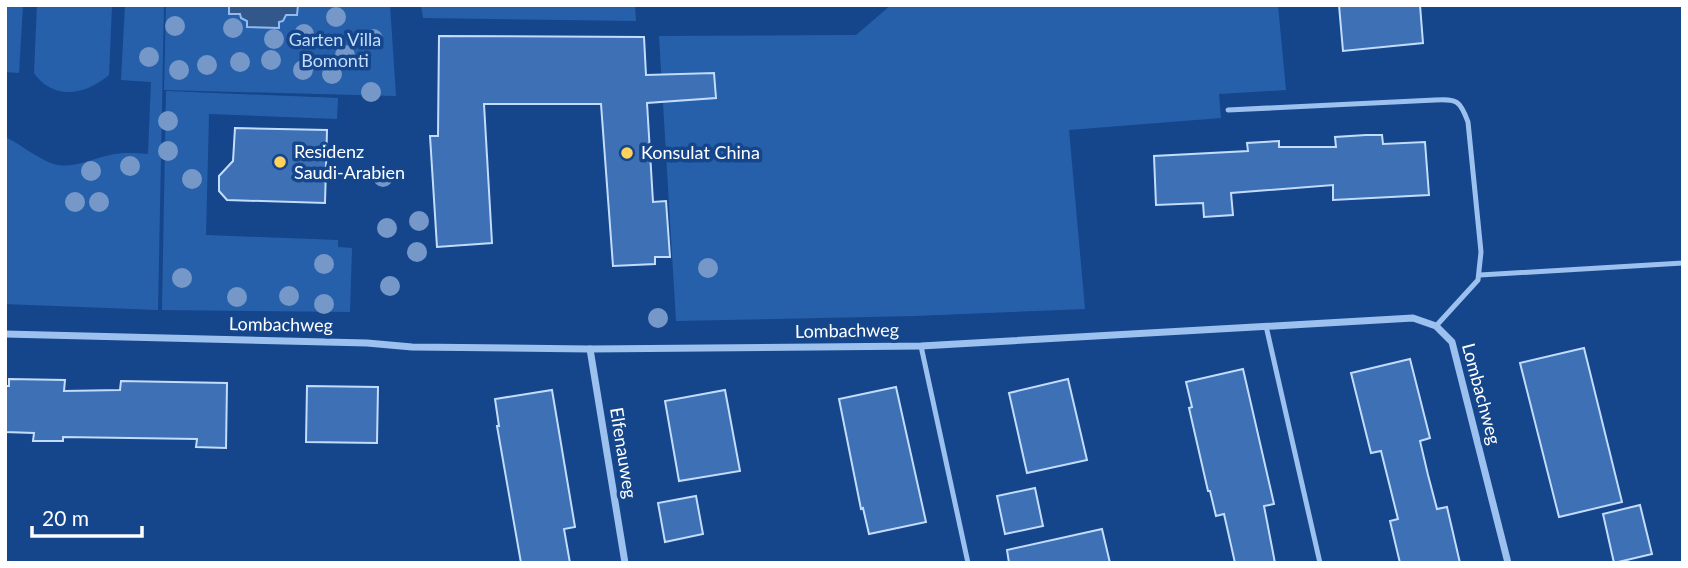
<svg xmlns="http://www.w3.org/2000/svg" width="1688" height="568" viewBox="0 0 1688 568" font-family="Lato,sans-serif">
	<rect width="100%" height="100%" fill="#15468b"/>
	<g fill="#2760aa">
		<path d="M5 5H23L19 73 5 72Z"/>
		<path d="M37 5H112L109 75C85 95 54 101 34 73Z"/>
		<path d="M125 5H164L158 310 5 304V137C21 144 43 163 58 165 75 168 94 158 110 155 123 152 135 153 148 154L151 82 121 80Z"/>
		<path d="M166 5H229V13L240 14 241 18 247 21V27L278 28 279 22 283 21 286 15H297L298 5H390L396 96 164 90Z"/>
		<path d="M421 5H635L636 21 423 18Z"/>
		<path d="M891 5H1278L1286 90 1219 94 1221 118 1069 130 1085 309 914 316 676 321 659 36 856 35Z"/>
		<path d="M166 91 338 98 337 119 209 114 206 235 338 240V247L352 248 350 312 162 310Z"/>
	</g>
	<path fill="#32578a" stroke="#8fbbf3" stroke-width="2" d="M229 5H298L297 15H286L283 21 279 22V28L247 27V21L241 18 240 14H229Z"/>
	<g fill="#3d70b4" stroke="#c3dcfb" stroke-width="2">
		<path d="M1339 5H1420L1423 43 1343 51Z"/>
		<path d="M439 36 644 37 646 75 714 73 716 98 647 103 653 202 666 201 670 257H655V264L613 266 601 104H484L492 243 437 247 430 136H438Z"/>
		<path d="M235 128 327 130 325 203 227 200 219 191V176L233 161Z"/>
		<path d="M1366 135H1382L1383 144 1425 142 1429 195 1333 200V185L1231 193 1233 215 1204 217 1203 203 1156 205 1154 156 1248 151 1247 143 1279 141V147H1336L1335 137Z"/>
		<path d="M1584 348 1622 502 1559 517 1520 363Z"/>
		<path d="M1410 359 1430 438 1420 441 1428 475 1437 509 1447 507 1460 563H1400L1390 521 1398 519 1381 451 1371 453 1351 373Z"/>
		<path d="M1243 369 1274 504 1264 506 1275 563H1235L1224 514 1216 516 1210 491H1208L1189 408 1192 407 1186 382Z"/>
		<path d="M9 379 65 380 64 391 120 390 121 381 227 383 226 448 196 447 197 439 63 437V441H33L34 433 5 432V386H9Z"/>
		<path d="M1068 379 1087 460 1027 473 1009 393Z"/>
		<path d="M307 386 378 387 377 443 306 442Z"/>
		<path d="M896 387 926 522 869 534 863 508 861 509 839 399Z"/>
		<path d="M552 390 575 527 564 529 570 563H521L497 426H499L495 399Z"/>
		<path d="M725 390 740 471 679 481 665 401Z"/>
		<path d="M1035 488 1043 526 1005 534 997 496Z"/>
		<path d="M696 496 703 534 665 542 658 503Z"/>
		<path d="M1640 505 1652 554 1614 563 1603 514Z"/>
		<path d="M1102 529 1110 563H1009L1007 550Z"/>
	</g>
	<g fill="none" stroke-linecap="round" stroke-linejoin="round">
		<g stroke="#9dc1ef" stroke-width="5">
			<path d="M1228 110 1435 100C1457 99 1460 100 1468 122L1481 252 1478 280 1436 326"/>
			<path d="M1480 275 1683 263"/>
			<path d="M1266 326 1320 563"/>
			<path d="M921 346 968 563"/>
		</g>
		<g stroke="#9dc1ef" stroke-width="7">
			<path d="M5 334 367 343 412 347 590 349 921 346 1413 318 1436 326 1452 342 1508 563"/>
			<path d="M590 349 625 563"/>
		</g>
	</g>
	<g fill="#7598c9">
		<circle cx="336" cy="17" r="10"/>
		<circle cx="175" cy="26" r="10"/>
		<circle cx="233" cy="28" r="10"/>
		<circle cx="304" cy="34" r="10"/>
		<circle cx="274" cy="39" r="10"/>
		<circle cx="373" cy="39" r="10"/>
		<circle cx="345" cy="55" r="10"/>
		<circle cx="149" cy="57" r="10"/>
		<circle cx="271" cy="60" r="10"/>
		<circle cx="240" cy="62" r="10"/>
		<circle cx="207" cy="65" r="10"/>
		<circle cx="179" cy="70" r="10"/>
		<circle cx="303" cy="70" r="10"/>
		<circle cx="332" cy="74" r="10"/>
		<circle cx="371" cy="92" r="10"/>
		<circle cx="168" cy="121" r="10"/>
		<circle cx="168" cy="151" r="10"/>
		<circle cx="130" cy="166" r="10"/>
		<circle cx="91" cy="171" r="10"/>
		<circle cx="383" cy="177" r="10"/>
		<circle cx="192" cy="179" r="10"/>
		<circle cx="75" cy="202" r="10"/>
		<circle cx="99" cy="202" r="10"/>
		<circle cx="419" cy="221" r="10"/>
		<circle cx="387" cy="228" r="10"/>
		<circle cx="417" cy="252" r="10"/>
		<circle cx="324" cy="264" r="10"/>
		<circle cx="708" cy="268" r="10"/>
		<circle cx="182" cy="278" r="10"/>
		<circle cx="390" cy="286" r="10"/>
		<circle cx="289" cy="296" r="10"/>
		<circle cx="237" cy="297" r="10"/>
		<circle cx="324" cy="304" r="10"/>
		<circle cx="658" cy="318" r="10"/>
	</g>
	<g fill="#ffd25b" stroke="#15468b" stroke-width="2.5">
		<circle cx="627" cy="153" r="7"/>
		<circle cx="280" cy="162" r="7"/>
	</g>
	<g text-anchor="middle" stroke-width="7" stroke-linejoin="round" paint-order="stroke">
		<g font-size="18" fill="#c3dcfb" stroke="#15468b">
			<text x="335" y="46">Garten Villa<tspan x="335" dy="21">Bomonti</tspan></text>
		</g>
		<g font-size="18" fill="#fff" stroke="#15468b" text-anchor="start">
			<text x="294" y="158">Residenz<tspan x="294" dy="21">Saudi-Arabien</tspan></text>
			<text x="641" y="159">Konsulat China</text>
		</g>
		<g font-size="18" fill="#fff" stroke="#15468b">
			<text transform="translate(281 325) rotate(1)" y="6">Lombachweg</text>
			<text transform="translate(847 331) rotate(-1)" y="6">Lombachweg</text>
			<text transform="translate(1481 394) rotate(75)" y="6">Lombachweg</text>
			<text transform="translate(623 453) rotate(81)" y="6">Elfenauweg</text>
		</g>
	</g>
	<rect width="1688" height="568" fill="none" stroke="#ffffff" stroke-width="14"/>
	<path d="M32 526v10h110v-10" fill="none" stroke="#ffffff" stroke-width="3.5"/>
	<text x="42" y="526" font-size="21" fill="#ffffff" stroke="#15468b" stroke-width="5" paint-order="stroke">20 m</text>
</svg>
